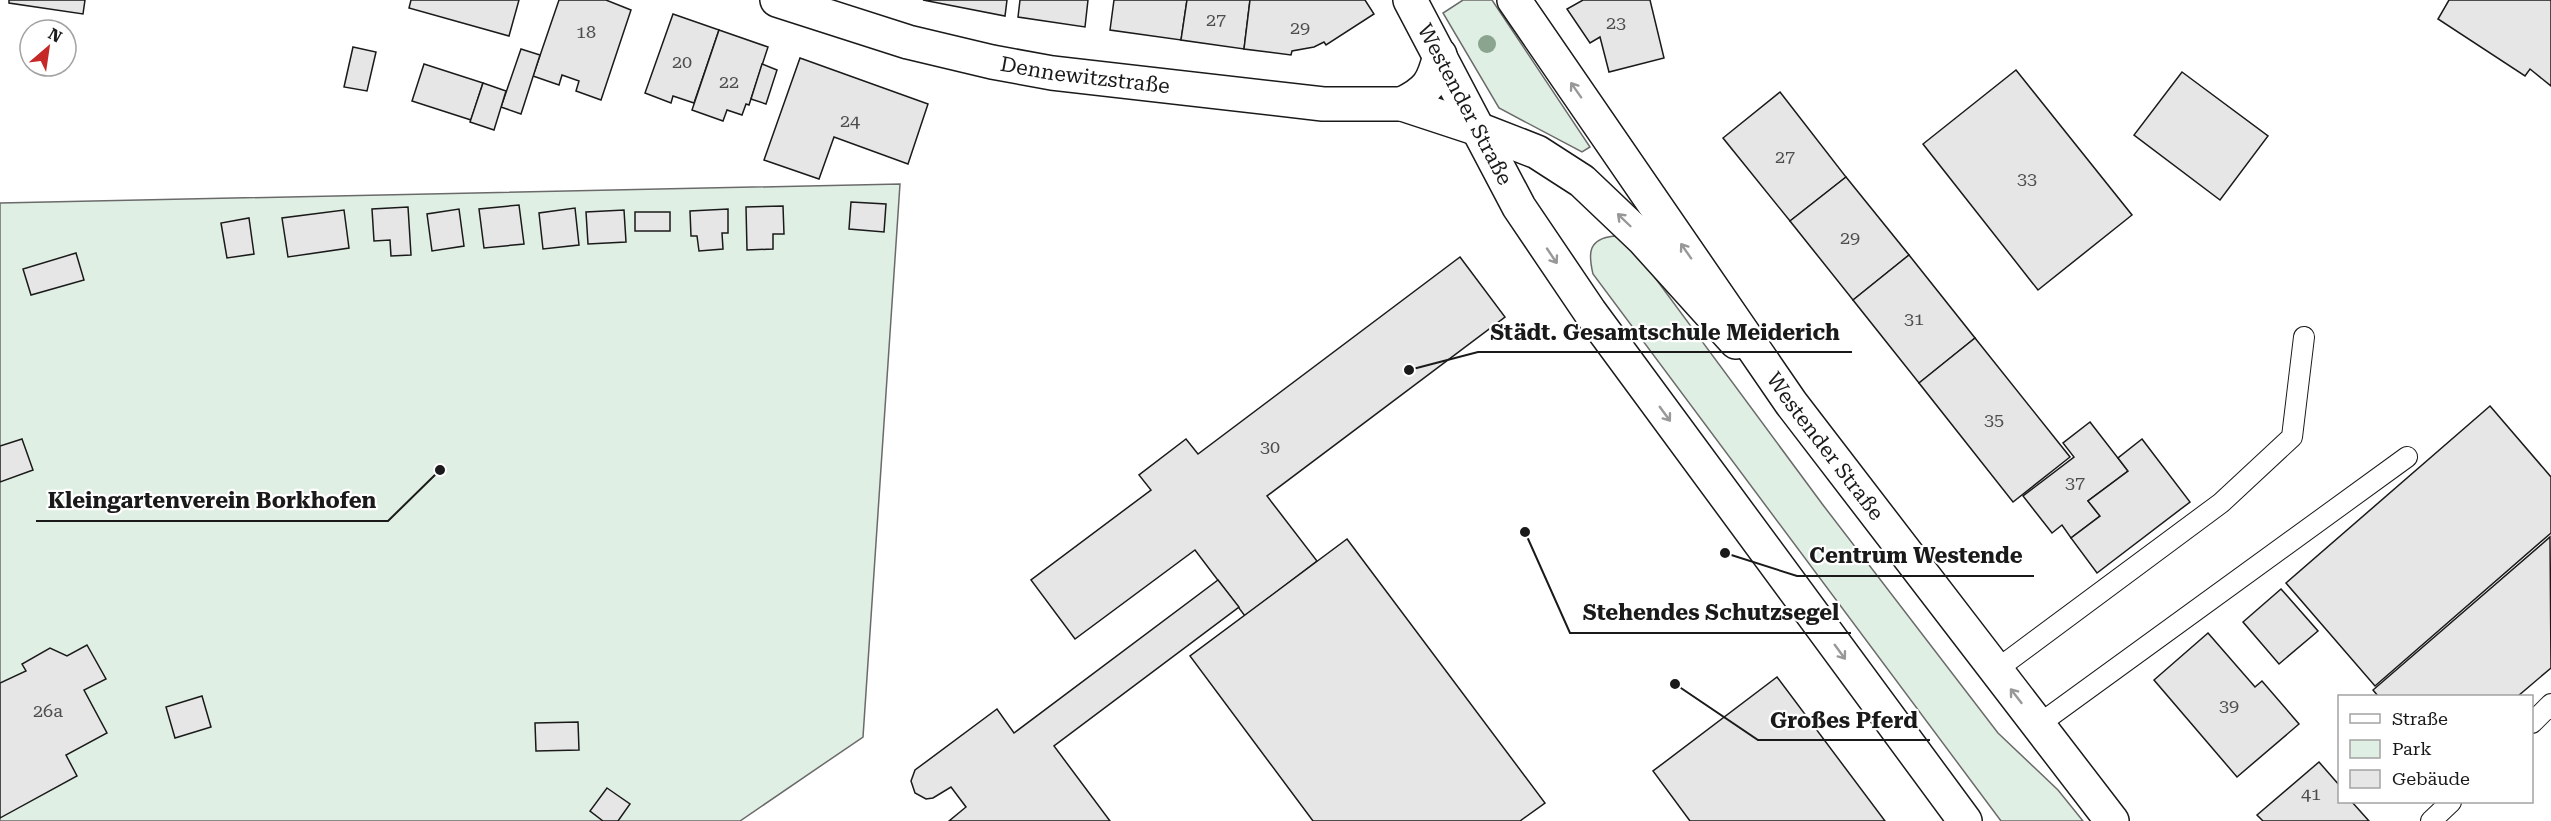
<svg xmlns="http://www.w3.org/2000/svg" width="2551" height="821" viewBox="0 0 2551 821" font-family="'Roboto Serif',serif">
	<rect width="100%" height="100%" fill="#fff"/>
	<g fill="#e0efe3" stroke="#6a6a6a" stroke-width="1.5">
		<path d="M1463 0H1492L1590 147 1582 152 1499 108 1443 13Z"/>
		<path d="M900 184 863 737 740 821H0V203Z"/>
		<path d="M1614 236 1627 241 1636 252 1823 505 1998 733 2058 790 2083 821H2001L1593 274C1588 253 1588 239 1614 236Z"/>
	</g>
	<g fill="#e6e6e6" stroke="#1a1a1a" stroke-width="1.5">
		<path d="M9 0H85L83 14 9 3Z"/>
		<path d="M411 0H519L509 36 409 8Z"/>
		<path d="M559 0H606L631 10 601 100 576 91 579 81 562 75 559 85 533 76Z"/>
		<path d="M923 0H1007L1005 16Z"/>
		<path d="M1020 0H1088L1085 27 1018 17Z"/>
		<path d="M1114 0H1187L1181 40 1110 30Z"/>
		<path d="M1187 0H1250L1244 49 1181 40Z"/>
		<path d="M1250 0H1365L1374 14 1326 45 1324 42 1314 47 1292 51 1291 55 1244 49Z"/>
		<path d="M1583 0H1650L1664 58 1609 72 1600 37 1590 43 1567 9Z"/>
		<path d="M2449 0H2551V86L2530 69 2525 76 2438 19Z"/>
		<path d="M673 14 719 30 694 103 673 96 671 103 645 93Z"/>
		<path d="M719 30 768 47 749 105 746 104 742 115 727 110 723 121 692 110Z"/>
		<path d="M353 47 376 52 367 91 344 87Z"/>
		<path d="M521 49 540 55 521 114 501 107Z"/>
		<path d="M800 58 928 104 908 164 834 137 819 179 764 160Z"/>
		<path d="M424 64 483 83 471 120 412 101Z"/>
		<path d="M762 64 777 70 766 104 751 99Z"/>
		<path d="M2016 70 2132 215 2038 290 1923 144Z"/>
		<path d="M2182 72 2268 136 2220 200 2134 135Z"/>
		<path d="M483 83 506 91 494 130 470 122Z"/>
		<path d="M1780 92 1846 177 1790 221 1723 138Z"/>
		<path d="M1846 177 1909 255 1853 300 1790 221Z"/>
		<path d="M851 202 886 204 884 232 849 229Z"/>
		<path d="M519 205 524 244 484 248 479 209Z"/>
		<path d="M783 206 784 234H773V249L747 250 746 207Z"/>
		<path d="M408 207 411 255 391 256 390 240 374 241 372 209Z"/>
		<path d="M575 208 579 245 543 249 539 213Z"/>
		<path d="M459 209 464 246 432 251 427 214Z"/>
		<path d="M728 209V233H722L723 249 699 251 697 236H691L690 211Z"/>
		<path d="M344 210 349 248 288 257 282 218Z"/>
		<path d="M624 210 626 242 588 244 586 212Z"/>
		<rect x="635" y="212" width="35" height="19"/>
		<path d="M249 218 254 254 227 258 221 223Z"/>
		<path d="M76 253 84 280 31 295 23 269Z"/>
		<path d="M1909 255 1975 338 1919 383 1853 300Z"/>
		<path d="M1460 257 1505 317 1267 496 1317 561 1245 616 1195 550 1075 639 1031 580 1151 490 1139 475 1186 439 1198 454Z"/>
		<path d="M1975 338 2070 457 2013 502 1919 383Z"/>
		<path d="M2490 406 2551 477V533L2375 686 2286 583Z"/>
		<path d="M2090 422 2128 471 2088 501 2100 516 2071 538 2062 525 2052 533 2023 496 2074 457 2063 443Z"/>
		<path d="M22 439 33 470 0 482V446Z"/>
		<path d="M2142 439 2190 502 2097 573 2071 538 2100 516 2088 501 2128 471 2118 458Z"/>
		<path d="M2550 537 2551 668 2518 696H2378L2373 690Z"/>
		<path d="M1347 539 1545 803 1520 821H1313L1190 656Z"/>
		<path d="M1218 580 1239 607 1054 746 1110 821H949L966 807 951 787 933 798 926 799 915 793 911 781 915 770 997 709 1014 733Z"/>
		<path d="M2281 589 2318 631 2279 664 2243 622Z"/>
		<path d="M2208 633 2255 687 2262 681 2299 724 2237 777 2154 680Z"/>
		<path d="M87 645 106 679 84 690 107 733 66 755 77 776 0 818V683L26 671 22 664 50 648 67 656Z"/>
		<path d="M1777 677 1885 821H1690L1653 771Z"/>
		<path d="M202 696 211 727 175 738 166 707Z"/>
		<path d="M578 722 579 750 536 751 535 723Z"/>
		<path d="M2319 762 2340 786V802H2352L2369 821H2263L2257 815Z"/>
		<path d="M607 788 630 804 618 821H603L590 811Z"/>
	</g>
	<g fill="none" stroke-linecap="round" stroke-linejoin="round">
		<defs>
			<g id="service">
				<path d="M1996 670 2221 503 2292 437 2304 337"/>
				<path d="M2532 723 2551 704"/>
				<path d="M2038 725 2407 457"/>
				<path d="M2431 821 2451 802"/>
			</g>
			<g id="minor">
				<path id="s1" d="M777 0 908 42 992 62 1052 73 1323 104H1402L1478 129 1537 152 1582 181 1643 239 1736 342"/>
				<path d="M1402 104C1428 91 1433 83 1440 55"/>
			</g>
			<g id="secondary">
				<path id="s2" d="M1410 0 1519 207 1590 312 1965 821"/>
				<path id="s3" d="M1514 0 1791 403 2112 821"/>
			</g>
		</defs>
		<use href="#service" stroke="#1a1a1a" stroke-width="22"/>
		<use href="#minor" stroke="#1a1a1a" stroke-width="36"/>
		<use href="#secondary" stroke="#1a1a1a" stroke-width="36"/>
		<use href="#service" stroke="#fff" stroke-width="20"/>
		<use href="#minor" stroke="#fff" stroke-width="33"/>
		<use href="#secondary" stroke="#fff" stroke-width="33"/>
	</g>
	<circle fill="#8aa48f" cx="1487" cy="44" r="9"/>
	<defs><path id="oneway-shaft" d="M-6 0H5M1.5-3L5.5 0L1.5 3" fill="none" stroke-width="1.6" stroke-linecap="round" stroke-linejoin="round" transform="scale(1.5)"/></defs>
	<g stroke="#989898">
		<use href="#oneway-shaft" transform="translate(1576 90) rotate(-125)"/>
		<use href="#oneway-shaft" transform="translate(1624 220) rotate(-136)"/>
		<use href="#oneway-shaft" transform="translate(1686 251) rotate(-125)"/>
		<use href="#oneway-shaft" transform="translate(1552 256) rotate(56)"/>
		<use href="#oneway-shaft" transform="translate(1665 414) rotate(54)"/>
		<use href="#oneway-shaft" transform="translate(1840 652) rotate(54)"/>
		<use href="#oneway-shaft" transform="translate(2016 696) rotate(-128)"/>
	</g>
	<g text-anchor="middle" stroke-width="4.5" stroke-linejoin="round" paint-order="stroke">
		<g font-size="18" fill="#4d4d4d">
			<text x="1216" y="26">27</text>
			<text x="1616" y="29">23</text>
			<text x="1300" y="34">29</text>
			<text x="586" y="38">18</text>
			<text x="682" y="68">20</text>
			<text x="729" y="88">22</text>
			<text x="850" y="127">24</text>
			<text x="1785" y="163">27</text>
			<text x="2027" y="185">33</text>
			<text x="1850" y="244">29</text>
			<text x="1914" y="325">31</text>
			<text x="1994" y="426">35</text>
			<text x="1270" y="453">30</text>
			<text x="2075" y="489">37</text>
			<text x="2229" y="712">39</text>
			<text x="48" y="717">26a</text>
			<text x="2311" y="800">41</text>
		</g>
		<g font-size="21" fill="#1a1a1a" stroke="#fff">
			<text dy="7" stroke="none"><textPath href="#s1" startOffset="318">Dennewitzstraße</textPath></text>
			<text dy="7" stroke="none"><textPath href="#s2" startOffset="118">Westender Straße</textPath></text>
			<text dy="7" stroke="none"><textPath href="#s3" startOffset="544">Westender Straße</textPath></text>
		</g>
	</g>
	<path fill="none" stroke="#1a1a1a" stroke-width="2" d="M1409 370L1478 352H1852M440 470L388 521H36M1725 553L1797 576H2034M1525 532L1570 633H1851M1675 684L1758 740H1930"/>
	<g fill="#1a1a1a" stroke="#fff" stroke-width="2">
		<circle cx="1409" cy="370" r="6"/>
		<circle cx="440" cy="470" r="6"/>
		<circle cx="1725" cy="553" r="6"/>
		<circle cx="1525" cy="532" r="6"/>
		<circle cx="1675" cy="684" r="6"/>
	</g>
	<g font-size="22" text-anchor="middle" font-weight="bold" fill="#1a1a1a" stroke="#fff" stroke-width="4.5" stroke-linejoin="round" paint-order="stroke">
		<text x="1665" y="340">Städt. Gesamtschule Meiderich</text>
		<text x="212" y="508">Kleingartenverein Borkhofen</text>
		<text x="1916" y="563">Centrum Westende</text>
		<text x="1711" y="620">Stehendes Schutzsegel</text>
		<text x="1844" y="728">Großes Pferd</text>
	</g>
	<rect x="2338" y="695" width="195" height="108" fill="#ffffff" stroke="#a3a3a3" stroke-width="1.5"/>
	<rect x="2350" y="714" width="30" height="9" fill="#ffffff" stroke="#a3a3a3" stroke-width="1.5"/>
	<text x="2392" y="725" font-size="18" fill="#1a1a1a">Straße</text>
	<rect x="2350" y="740" width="30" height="18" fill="#e0efe3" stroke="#a3a3a3" stroke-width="1.5"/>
	<text x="2392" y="755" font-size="18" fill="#1a1a1a">Park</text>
	<rect x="2350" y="770" width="30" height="18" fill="#e6e6e6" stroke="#a3a3a3" stroke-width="1.5"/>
	<text x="2392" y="785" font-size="18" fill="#1a1a1a">Gebäude</text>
	<g transform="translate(48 48) rotate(29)"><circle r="28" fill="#ffffff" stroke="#a3a3a3" stroke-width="1.5"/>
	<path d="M0-4.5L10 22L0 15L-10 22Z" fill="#c62828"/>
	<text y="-9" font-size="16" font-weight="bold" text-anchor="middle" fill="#1a1a1a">N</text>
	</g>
</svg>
